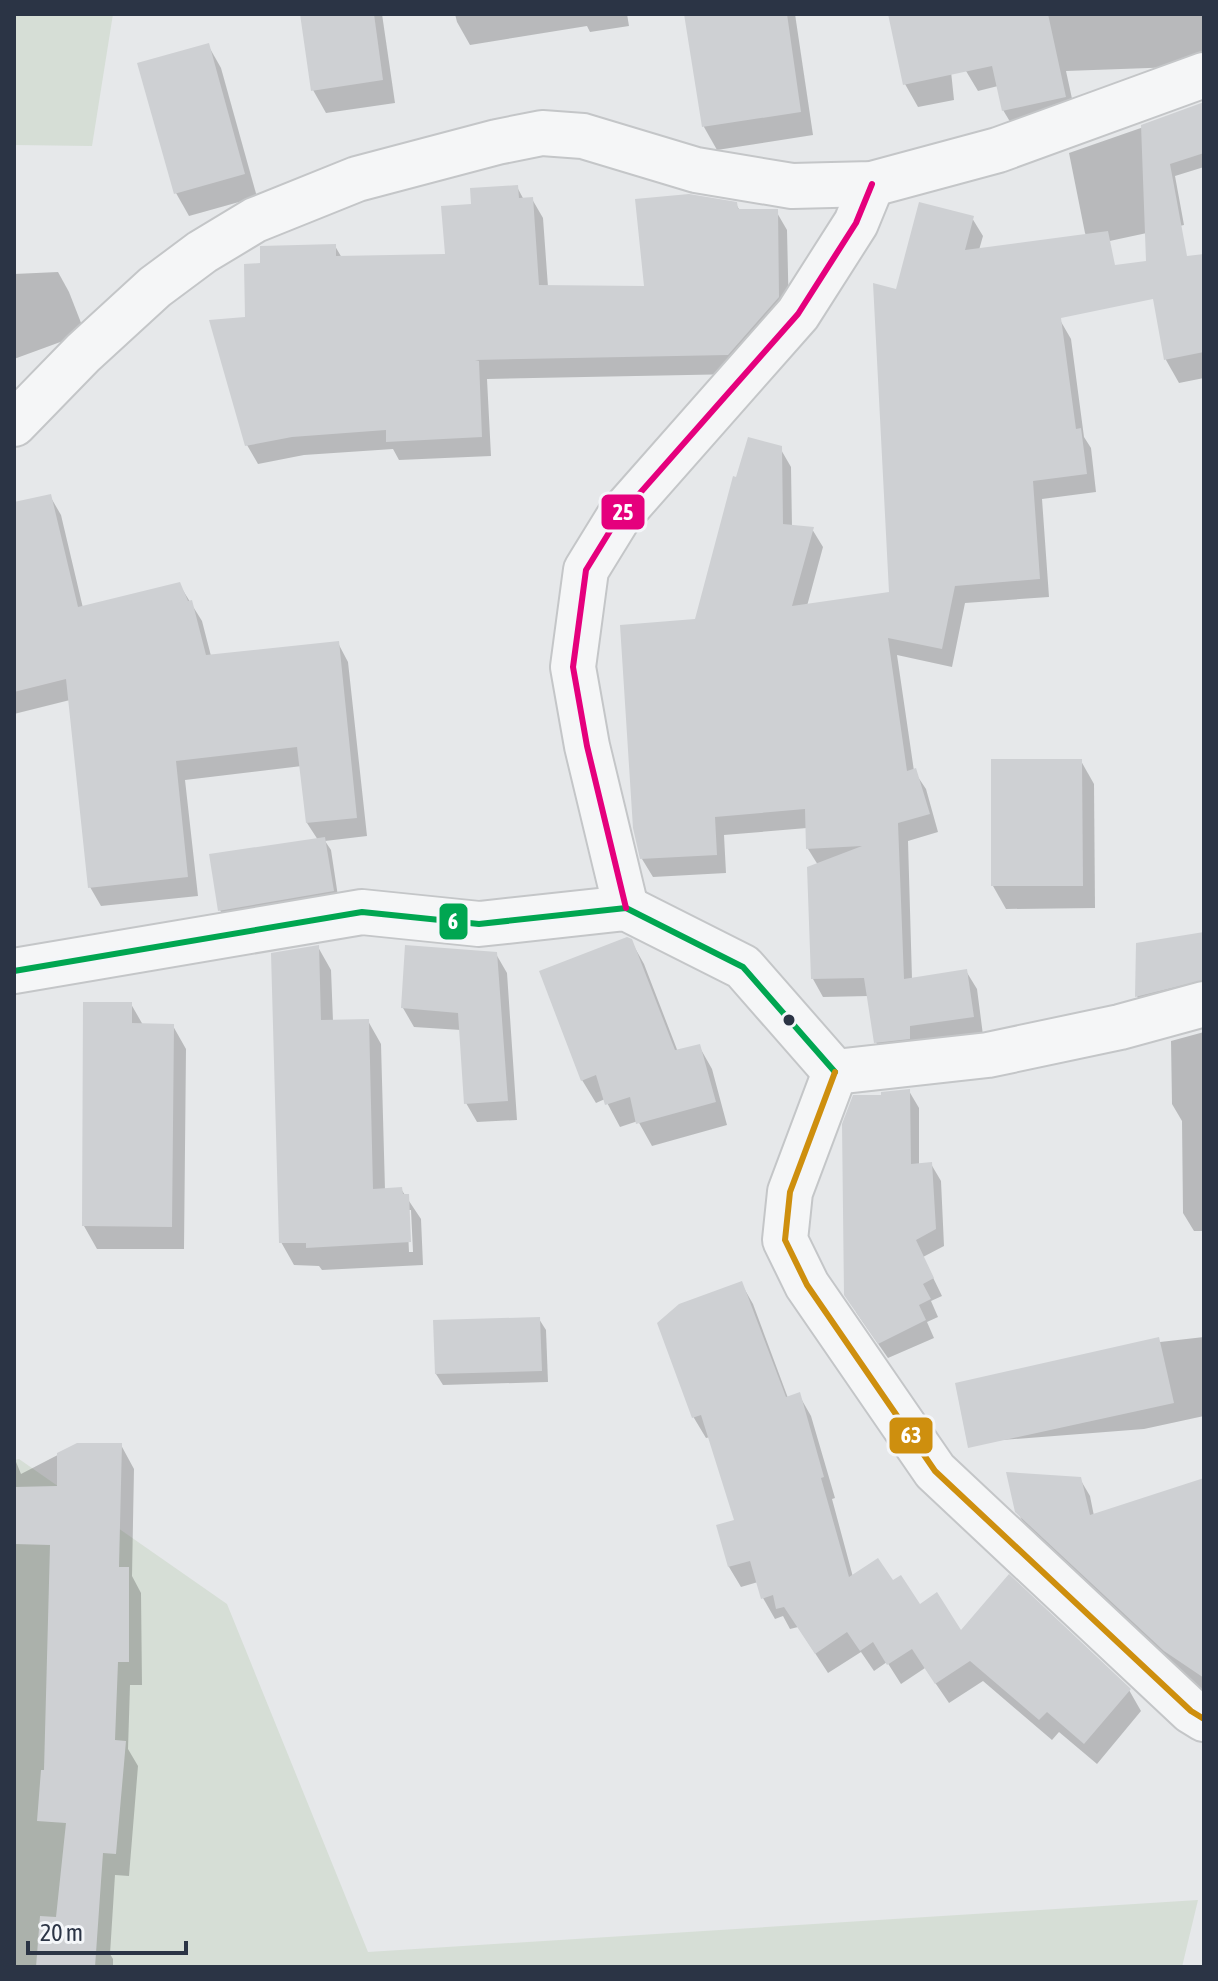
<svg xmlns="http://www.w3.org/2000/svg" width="1218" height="1981" viewBox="0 0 1218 1981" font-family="'Asap Condensed',sans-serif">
	<rect width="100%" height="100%" fill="#e6e8ea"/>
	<g fill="#d6ded6">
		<path d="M14 14H113L92 146 14 145Z"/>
		<path d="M19 1459 227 1604 368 1952 1198 1900 1182 1967H14V1460Z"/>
	</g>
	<g fill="#0003" fill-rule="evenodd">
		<path d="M302 14H382L395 103 326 113 313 90Z"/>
		<path d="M455 14H627L629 26 590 32 587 26 470 45 457 22Z"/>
		<path d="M694 14H795L813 135 717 150 704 127Z"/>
		<path d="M890 14H945L954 100 918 107 905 84Z"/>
		<path d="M974 14H1204V66L1066 71 1076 117 1015 130 1003 110 998 86 978 91 966 71Z"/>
		<path d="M208 45 221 68 257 197 189 216 176 193Z"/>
		<path d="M1204 106V167L1175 176 1184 225 1091 245 1085 233 1069 153Z"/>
		<path d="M517 187 524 200 532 199 543 218 548 287 646 288 736 204 740 211H776L787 230 789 317 739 374 487 379 491 456 399 460 393 449 304 455 258 464 247 445V319L262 265 335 246 342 258 447 256 473 206Z"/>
		<path d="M972 218 983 236 979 250 1060 320 1071 339 1084 437 1091 448 1096 492 1042 499 1049 597 965 603 952 667 897 655 914 771 926 789 938 832 908 841 912 979 966 971 977 989 983 1035 886 1060 876 1042 869 996 823 997 813 979 818 865 808 849 807 828 724 835 726 873 653 877 642 859 697 621 780 448 791 467 792 527 812 529 823 547 807 606 891 594 898 292Z"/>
		<path d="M58 272 69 292 85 333 14 359V274Z"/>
		<path d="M1204 291V378L1179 383 1166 360 1155 301Z"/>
		<path d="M50 496 61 515 83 608 179 584 202 621 211 656 338 643 348 662 367 836 325 841 331 850 339 903 227 922 220 910 318 840 307 823 302 766 185 780 198 896 101 906 90 887 70 700 14 714V504Z"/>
		<path d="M1081 761 1094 784 1095 908 1006 909 993 886Z"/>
		<path d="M1204 934V998L1147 1014 1137 996Z"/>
		<path d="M631 941 644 964 678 1052 699 1046 712 1069 727 1125 652 1146 638 1121 620 1127 605 1099 596 1103 582 1080Z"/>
		<path d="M318 947 331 970 333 1021H368L381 1044 385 1190 401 1189 421 1219 423 1265 322 1270 319 1266 294 1265 281 1242ZM407 1210H411L413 1252H409Z"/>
		<path d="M496 954 507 973 517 1120 477 1122 466 1103 461 1030 414 1027 403 1008Z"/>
		<path d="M131 1004 143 1025 173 1026 186 1049 184 1249H97L84 1226Z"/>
		<path d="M1204 1032V1231H1194L1183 1213 1182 1121 1172 1104 1171 1041Z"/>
		<path d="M909 1091 919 1108V1165L931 1164 941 1181 944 1246 923 1257 942 1296 931 1301 938 1317 927 1322 934 1338 888 1358 856 1312 884 1097Z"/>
		<path d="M741 1283 753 1304 788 1398 799 1395 811 1416 835 1498 832 1499 853 1577 893 1583 920 1607 961 1633 1129 1690 1141 1711 1097 1764 1059 1732 1052 1740 983 1681 949 1703 925 1668 901 1684 887 1662 874 1671 861 1652 828 1673 798 1627 790 1629 783 1616 775 1619 763 1598 758 1582 741 1587 729 1567 718 1527 737 1522 710 1437 706 1438 694 1418 659 1323Z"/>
		<path d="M539 1319 546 1330 548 1382 443 1385 436 1374Z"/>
		<path d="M1204 1337V1416L1144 1429 976 1442 1160 1342Z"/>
		<path d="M77 1445H121L134 1469 132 1576 141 1593 142 1685H130L128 1749 138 1766 129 1876 115 1875 110 1954 113 1959V1967H14V1457L21 1474Z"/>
		<path d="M1080 1479 1090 1496 1094 1516 1204 1488V1695L1027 1529 1017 1511Z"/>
	</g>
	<g fill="#ced0d3">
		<path d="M300 14H374L383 80 311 91Z"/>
		<path d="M684 14H787L801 112 702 127Z"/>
		<path d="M888 14H1048L1066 97 1002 111 992 66 903 85Z"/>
		<path d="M209 43 245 174 174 194 137 63Z"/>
		<path d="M1204 102V153L1170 164 1187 256 1204 254V289L1194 291 1204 289V352L1164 360 1153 299 1061 318 1076 429 1081 428 1087 474 1033 481 1040 579 955 586 942 649 888 638 907 771 916 768 930 814 898 823 904 979 967 969 974 1017 910 1026V1039L874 1043 864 978 811 979 807 867 862 846 806 849 805 809 715 817 717 855 640 859 633 828 620 625 695 619 733 476 736 477 748 437 782 446 783 524 814 527 792 606 889 592 873 283 896 289 919 202 974 216 965 250 1108 231 1115 265 1146 261 1141 125Z"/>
		<path d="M518 185 519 198 533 197 539 285 644 286 635 199 689 194 737 202 738 209H778L779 297 728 355 475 360 479 361 482 437 386 442V430L292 437 245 446 209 320 245 317 244 264 260 263V246L336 244V256L445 254 441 206 471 204 470 188Z"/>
		<path d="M51 494 78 607 180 582 188 601 192 600 206 655 339 641 357 818 306 823 297 747 176 761 188 877 88 888 66 679 14 692V502Z"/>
		<path d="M991 759H1082L1083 886H991Z"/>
		<path d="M325 837 334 891 218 911 209 854Z"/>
		<path d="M1204 932V980L1135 997 1136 943Z"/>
		<path d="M627 937 632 939 675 1050 700 1044 716 1102 636 1124 630 1097 605 1105 596 1075 581 1081 539 971Z"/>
		<path d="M319 945 321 1020 369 1019 373 1189 402 1187 403 1194H409L411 1242 306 1248V1243H279L271 953Z"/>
		<path d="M405 945 497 952 508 1101 464 1104 458 1013 401 1008Z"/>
		<path d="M83 1002H132V1023L174 1024 172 1227 82 1226Z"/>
		<path d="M910 1089 911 1164 932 1162 936 1229 916 1240 934 1278 923 1284 931 1299 919 1305 926 1320 878 1344 844 1295 842 1124 853 1095H881V1092Z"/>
		<path d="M742 1281 786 1397 800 1392 824 1477 821 1478 849 1577 878 1558 893 1580 901 1575 920 1604 937 1592 961 1630 1009 1574 1131 1689 1084 1744 1047 1712 1039 1720 970 1661 935 1684 912 1649 887 1665 873 1642 860 1651 847 1632 815 1654 784 1607 776 1609 773 1595 761 1599 750 1561 728 1567 716 1525 734 1520 701 1415 692 1418 657 1323 679 1304Z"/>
		<path d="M540 1317 542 1371 435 1374 433 1320Z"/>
		<path d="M1159 1337 1174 1403 968 1448 955 1383Z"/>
		<path d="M77 1443H122L119 1567H129V1662H118L115 1740 126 1741 116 1854 103 1853 95 1967H36L40 1916 56 1917 66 1823 37 1821 41 1770H44L50 1545 14 1544V1487L57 1486V1453Z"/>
		<path d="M1006 1472 1081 1477 1090 1515 1204 1478V1678L1164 1651 1015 1512Z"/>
	</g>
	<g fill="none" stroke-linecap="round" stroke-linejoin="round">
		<defs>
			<g id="street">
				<path d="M14 424 83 353 155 287 202 252 255 220 357 179 497 142 542 133 583 136 696 170 792 186 872 184 998 150 1204 75"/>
				<path d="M626 908 587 746 573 667 586 570 618 518 798 314 856 223 872 184"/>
				<path d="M14 971 362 912 479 924 626 908 743 967 835 1072"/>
				<path d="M835 1072 790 1192 785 1240 807 1285 935 1471 1191 1711 1204 1719"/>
				<path d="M835 1072 988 1055 1120 1027 1204 1004"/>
			</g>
		</defs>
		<use href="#street" stroke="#c4c6c8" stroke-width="48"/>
		<use href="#street" stroke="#f5f6f7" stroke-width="44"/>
		<defs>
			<path id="bus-1" d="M14 971 362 912 479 924 626 908 743 967 835 1072"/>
			<path id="bus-2" d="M626 908 587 746 573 667 586 570 618 518 798 314 856 223 872 184"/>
			<path id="bus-3" d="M835 1072 790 1192 785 1240 807 1285 935 1471 1191 1711 1204 1719"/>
		</defs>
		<use href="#bus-1" stroke="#f4f6f9" stroke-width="12"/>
		<use href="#bus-2" stroke="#f4f6f9" stroke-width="12"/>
		<use href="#bus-3" stroke="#f4f6f9" stroke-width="12"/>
		<use href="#bus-1" stroke="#00a651" stroke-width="6"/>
		<use href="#bus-2" stroke="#e5007d" stroke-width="6"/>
		<use href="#bus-3" stroke="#ce8f0e" stroke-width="6"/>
	</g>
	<circle fill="#2b3445" stroke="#f4f6f9" stroke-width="3" cx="789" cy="1020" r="7"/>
	<g stroke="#f4f6f9" stroke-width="3">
		<rect x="600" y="493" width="46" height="38" rx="8" fill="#e5007d"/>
		<rect x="438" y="902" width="31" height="39" rx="8" fill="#00a651"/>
		<rect x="888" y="1416" width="46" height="39" rx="8" fill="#ce8f0e"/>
	</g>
	<g font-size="22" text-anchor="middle" font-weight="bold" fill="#fff">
		<text x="623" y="520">25</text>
		<text x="453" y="929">6</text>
		<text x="911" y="1443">63</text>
	</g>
	<rect width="1218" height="1981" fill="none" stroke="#2b3445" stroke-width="32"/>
	<path d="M28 1941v12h158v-12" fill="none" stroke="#2b3445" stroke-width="4"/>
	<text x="40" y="1941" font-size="24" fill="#2b3445" stroke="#f4f6f9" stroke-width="6" paint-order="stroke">20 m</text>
</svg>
